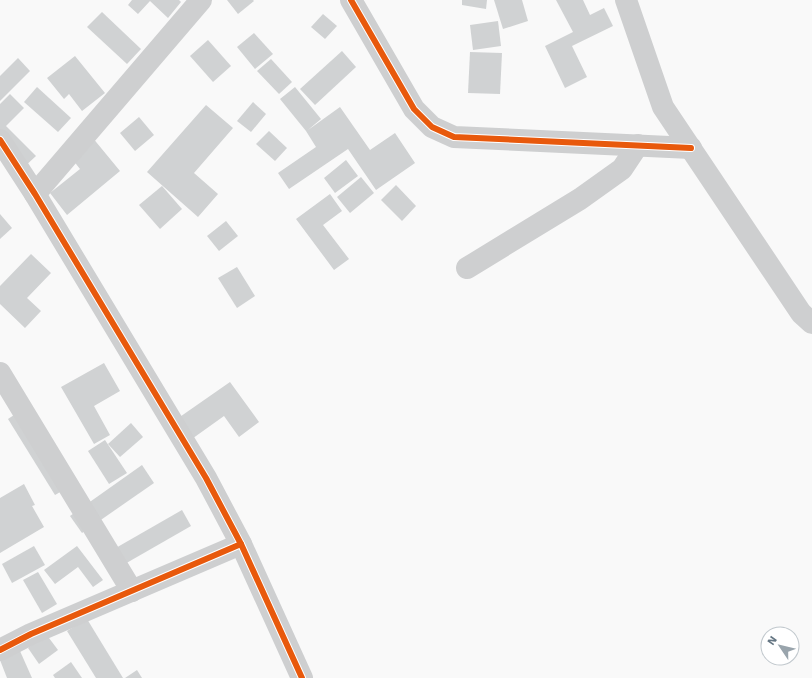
<svg xmlns="http://www.w3.org/2000/svg" width="812" height="678" viewBox="0 0 812 678" font-family="'Work Sans',sans-serif">
	<rect width="100%" height="100%" fill="#f9f9f9"/>
	<g fill="#d0d2d3">
		<path d="M132 0H179L181 2 168 18 150 1 138 14 128 5Z"/>
		<path d="M227 0H253L254 1 238 14Z"/>
		<path d="M462 0H487L486 9 462 5Z"/>
		<path d="M494 0H522L528 21 503 29Z"/>
		<path d="M556 0H583L590 15 604 8 613 26 572 46 587 77 565 88 545 46 573 32Z"/>
		<path d="M102 12 141 49 127 64 87 27Z"/>
		<path d="M323 14 337 26 325 39 311 27Z"/>
		<path d="M498 21 501 46 473 50 470 25Z"/>
		<path d="M254 33 273 54 255 69 237 47Z"/>
		<path d="M208 40 231 66 213 82 190 56Z"/>
		<path d="M342 51 356 67 315 105 300 89Z"/>
		<path d="M470 52 502 53 500 94 468 93Z"/>
		<path d="M75 56 105 93 82 111 69 94 64 99 47 78Z"/>
		<path d="M18 58 30 71 0 101V76Z"/>
		<path d="M271 59 292 82 279 94 257 71Z"/>
		<path d="M37 87 71 118 58 132 24 102Z"/>
		<path d="M295 87 321 119 308 130 340 107 370 150 395 133 415 163 376 190 348 149 289 189 278 173 316 147 306 131 280 99Z"/>
		<path d="M10 94 24 108 6 126 36 156 23 168 0 145V104Z"/>
		<path d="M253 102 266 114 251 132 237 121Z"/>
		<path d="M206 105 233 128 194 173 218 194 198 217 147 172Z"/>
		<path d="M139 117 154 135 135 151 120 133Z"/>
		<path d="M269 131 287 148 275 161 256 144Z"/>
		<path d="M92 137 120 171 67 215 50 193 80 169 69 155Z"/>
		<path d="M346 160 358 176 335 193 324 178Z"/>
		<path d="M361 177 374 193 350 213 337 197Z"/>
		<path d="M396 185 416 206 402 221 381 200Z"/>
		<path d="M162 186 182 209 160 229 139 205Z"/>
		<path d="M330 194 342 211 323 225 349 259 334 270 296 219Z"/>
		<path d="M0 214 12 228 0 239Z"/>
		<path d="M226 221 238 236 219 251 207 236Z"/>
		<path d="M31 254 51 273 27 298 41 311 25 328 0 304V286Z"/>
		<path d="M237 267 255 296 237 308 218 278Z"/>
		<path d="M104 363 120 391 94 406 110 435 94 444 61 387Z"/>
		<path d="M230 382 259 422 239 437 224 416 189 441 174 421Z"/>
		<path d="M26 407 74 484 55 495 8 419Z"/>
		<path d="M131 423 143 437 120 457 108 444Z"/>
		<path d="M105 440 127 473 109 484 88 451Z"/>
		<path d="M142 465 154 483 82 533 70 516Z"/>
		<path d="M24 484 35 505 32 506 44 527 0 553V498Z"/>
		<path d="M182 510 191 526 123 565 114 549Z"/>
		<path d="M34 546 45 565 12 583 2 564Z"/>
		<path d="M77 546 103 580 93 587 78 567 55 584 44 570Z"/>
		<path d="M38 572 57 604 42 613 23 580Z"/>
		<path d="M87 619 123 678H96L67 631Z"/>
		<path d="M46 634 58 650 39 664 28 648Z"/>
		<path d="M20 651 32 678H7L0 660Z"/>
		<path d="M71 662 82 678H55L53 675Z"/>
		<path d="M137 670 142 678H125Z"/>
	</g>
	<g fill="none" stroke-linecap="round" stroke-linejoin="round">
		<g stroke="#cecfd0" stroke-width="22">
			<path d="M351 0 414 109 432 127 454 137 691 148"/>
			<path d="M626 0 663 107 801 313 812 323"/>
			<path d="M0 140 35 194 206 478 241 544 302 678"/>
			<path d="M35 194 201 0"/>
			<path d="M467 268 580 199 622 169 638 145"/>
			<path d="M0 373 132 591"/>
			<path d="M0 650 31 634 241 544"/>
		</g>
		<defs>
			<g id="cycleway">
				<path d="M351 0 414 109 432 127 454 137 691 148"/>
				<path d="M0 140 35 194 206 478 241 544 302 678"/>
				<path d="M0 650 31 634 241 544"/>
			</g>
		</defs>
		<use href="#cycleway" stroke="#fff" stroke-width="8"/>
		<use href="#cycleway" stroke="#e8590c" stroke-width="6"/>
	</g>
	<g transform="translate(780 646) rotate(305)"><circle r="19" fill="#ffffff" stroke="#c1c8cd"/>
	<path d="M0-3L7 15L0 10L-7 15Z" fill="#99a4ac"/>
	<text y="-6" font-size="11" font-weight="bold" text-anchor="middle" fill="#657683">N</text>
	</g>
</svg>
